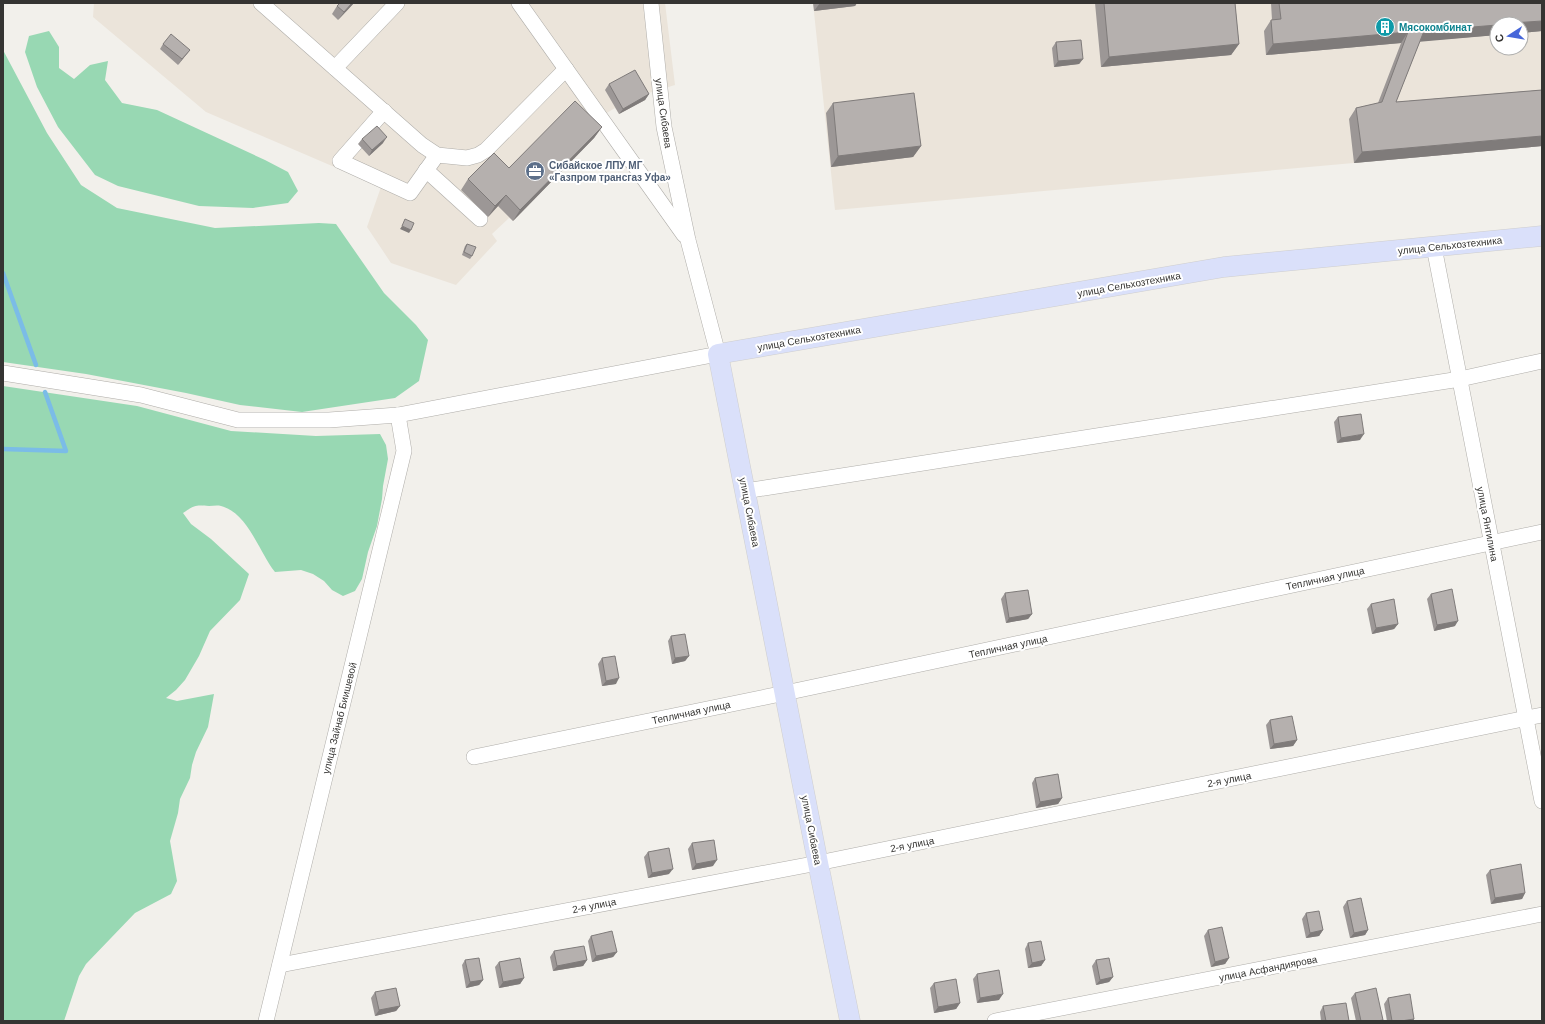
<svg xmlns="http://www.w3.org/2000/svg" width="1545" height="1024" viewBox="0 0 1545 1024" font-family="Arial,sans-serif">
	<rect width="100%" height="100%" fill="#f2f0eb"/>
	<g fill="#ebe4da" fill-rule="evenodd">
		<path d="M94 3H665L675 85 642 95 645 100 619 114 615 108 590 123 594 138 513 221 509 218 492 234 497 241 456 285 391 263 367 227 381 187 206 112 93 17Z"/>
		<path d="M813 3H1542V146L835 210ZM1497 24H1521V48H1497Z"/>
	</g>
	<g fill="#98d8b3">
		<path d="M49 31 59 47V68L74 79 90 65 108 61 105 80 122 103 157 110 265 160 288 172 298 191 288 203 253 208 199 206 118 186 95 175 58 127 37 87 25 52 29 36Z"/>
		<path d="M3 50 47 133 81 185 117 208 215 228 319 223 336 224 384 293 416 325 428 340 419 381 395 398 302 412 240 405 186 393 86 374 3 362Z"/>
		<path d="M3 386 137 406 231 431 316 436 380 434 386 445 388 459 383 486 382 499 377 526 368 552 362 579 355 591 343 596 332 590 324 581 313 574 301 570 275 572C259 552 248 513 221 506 217 505 213 506 209 506 195 505 195 505 183 513L191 524 211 539 249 574 240 600 210 631 199 656 185 680 176 690 166 698 177 701 214 694 208 727 196 752 192 765 190 778 180 799 178 813 170 841 177 881 171 894 135 913 86 964 79 976 64 1021H3Z"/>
	</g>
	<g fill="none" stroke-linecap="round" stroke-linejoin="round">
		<g stroke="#7bbce7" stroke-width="4.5">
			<path d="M3 273 36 365"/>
			<path d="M3 449 66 451 45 392"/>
		</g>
		<defs>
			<g id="minor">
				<path d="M261 3 422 145 437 155 467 158 478 155 486 150 566 69"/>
				<path d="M519 3 684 235"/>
				<path d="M335 68 397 3"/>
				<path d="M384 111 340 161 410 193 437 155"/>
				<path d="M426 170 480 219"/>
				<path d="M1434 247 1542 801"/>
				<path d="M3 373 141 395 238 420H329L398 415 718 354 688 240 664 127 651 3"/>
				<path d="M745 491 1460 379 1542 361"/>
				<path d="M474 757 785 693 1542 532"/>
				<path d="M280 965 818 863 1542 715"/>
				<path d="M266 1021 404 451 398 415"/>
				<path d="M995 1021 1542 914"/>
			</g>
			<path id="major" d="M850 1021 818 863 718 354 1224 267 1542 236"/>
		</defs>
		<use href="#minor" stroke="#afada9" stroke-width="16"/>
		<use href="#major" stroke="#cfcece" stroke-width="21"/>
		<use href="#minor" stroke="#fff" stroke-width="15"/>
		<use href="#major" stroke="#dae0fa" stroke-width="20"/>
	</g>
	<g fill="#9c9796">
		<path d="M354 3 338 20 332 14 337 6Z"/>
		<path d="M813 3H857L855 6 814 11Z"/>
		<path d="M1095 3H1235L1239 44 1231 55 1101 67Z"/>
		<path d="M1271 3H1542V31L1521 33V24H1497V35L1420 41 1396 102 1542 90V146L1354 163 1349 119 1356 108 1378 103 1401 43 1266 55 1264 31 1271 20H1272Z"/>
		<path d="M1056 42 1083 59 1079 64 1054 67 1052 48Z"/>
		<path d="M163 44 190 50 178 65 160 49Z"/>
		<path d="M609 84 649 94 645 100 619 114 605 90Z"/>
		<path d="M833 103 921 146 913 157 831 167 826 113Z"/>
		<path d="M602 127 594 138 513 221 498 206 488 217 461 190 468 179 509 168Z"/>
		<path d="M362 139 383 143 369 156 358 144Z"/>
		<path d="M467 244 472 256 470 259 462 255 465 246Z"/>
		<path d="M1338 417 1360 440 1337 443 1334 422Z"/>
		<path d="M1005 593 1032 614 1028 619 1006 623 1001 599Z"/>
		<path d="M1431 594 1455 626 1434 631 1427 599Z"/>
		<path d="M1371 604 1398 624 1394 629 1372 634 1367 609Z"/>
		<path d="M671 636 689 656 685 661 672 664 668 641Z"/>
		<path d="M602 658 616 684 602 686 598 664Z"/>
		<path d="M1270 720 1297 740 1293 746 1270 749 1266 725Z"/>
		<path d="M1035 778 1062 798 1058 804 1036 808 1032 783Z"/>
		<path d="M692 843 713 866 692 870 688 849Z"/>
		<path d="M648 852 669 874 648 878 644 857Z"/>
		<path d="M1490 870 1525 893 1522 899 1491 904 1486 875Z"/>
		<path d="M1347 901 1368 930 1365 935 1350 938 1343 907Z"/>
		<path d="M1306 913 1323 930 1319 936 1306 938 1302 919Z"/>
		<path d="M1208 930 1229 958 1225 964 1211 967 1204 936Z"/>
		<path d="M591 936 617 952 613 957 592 962 588 941Z"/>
		<path d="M1028 943 1045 960 1041 966 1028 968 1025 949Z"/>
		<path d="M554 951 587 960 583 966 553 971 550 957Z"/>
		<path d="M465 960 483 980 479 985 466 988 462 965Z"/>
		<path d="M1096 960 1113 977 1109 982 1096 985 1092 966Z"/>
		<path d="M499 962 524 978 520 984 499 988 495 967Z"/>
		<path d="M977 974 999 1000 977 1003 973 979Z"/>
		<path d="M934 983 960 1003 956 1009 934 1013 930 988Z"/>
		<path d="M375 992 400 1006 396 1011 375 1016 371 998Z"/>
		<path d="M1355 993 1382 1021H1356L1351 998Z"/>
		<path d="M1388 998 1414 1019 1413 1021H1387L1384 1004Z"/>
		<path d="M1323 1006 1349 1021H1321L1320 1012Z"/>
	</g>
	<g fill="#7f7b7a">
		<path d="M352 3H354L338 20 344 12Z"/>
		<path d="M820 3H857L855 6 814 11Z"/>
		<path d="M1542 21V31L1521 33V24H1503Z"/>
		<path d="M1497 25V35L1417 42 1424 31Z"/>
		<path d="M1408 32 1401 43 1266 55 1273 44Z"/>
		<path d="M1239 44 1231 55 1101 67 1109 57Z"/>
		<path d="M190 50 178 65 182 59Z"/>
		<path d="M1083 59 1079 64 1054 67 1058 61Z"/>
		<path d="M649 94 645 100 619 114 623 109Z"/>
		<path d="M602 127 594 138 513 221 520 210Z"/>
		<path d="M1542 136V146L1354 163 1362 152Z"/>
		<path d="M387 137 383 143 369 156 372 150Z"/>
		<path d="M921 146 913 157 831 167 838 156Z"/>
		<path d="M506 195 498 206 488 217 495 206Z"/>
		<path d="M402 226 411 230 409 233 400 229Z"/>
		<path d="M1364 434 1360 440 1337 443 1341 438Z"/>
		<path d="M1032 614 1028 619 1006 623 1009 618Z"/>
		<path d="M1458 621 1455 626 1434 631 1437 625Z"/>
		<path d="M1398 624 1394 629 1372 634 1376 628Z"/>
		<path d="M689 656 685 661 672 664 675 658Z"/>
		<path d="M619 678 616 684 602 686 606 681Z"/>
		<path d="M1297 740 1293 746 1270 749 1274 744Z"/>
		<path d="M1062 798 1058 804 1036 808 1040 802Z"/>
		<path d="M717 860 713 866 692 870 696 864Z"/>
		<path d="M673 869 669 874 648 878 652 873Z"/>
		<path d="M1525 893 1522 899 1491 904 1495 898Z"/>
		<path d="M1323 930 1319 936 1306 938 1310 933Z"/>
		<path d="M1368 930 1365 935 1350 938 1354 933Z"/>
		<path d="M617 952 613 957 592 962 596 956Z"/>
		<path d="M1229 958 1225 964 1211 967 1215 962Z"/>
		<path d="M587 960 583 966 553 971 557 966Z"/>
		<path d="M1045 960 1041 966 1028 968 1032 963Z"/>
		<path d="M1113 977 1109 982 1096 985 1100 980Z"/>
		<path d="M524 978 520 984 499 988 503 982Z"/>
		<path d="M483 980 479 985 466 988 470 982Z"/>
		<path d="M1003 994 999 1000 977 1003 980 998Z"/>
		<path d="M960 1003 956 1009 934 1013 938 1007Z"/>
		<path d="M400 1006 396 1011 375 1016 379 1010Z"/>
		<path d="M1414 1019 1413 1021H1401Z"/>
	</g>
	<g fill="#b5b0ae" stroke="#7f7b7a">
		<path d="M340 3H352L344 12 337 6Z"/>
		<path d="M1104 3H1235L1239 44 1109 57Z"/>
		<path d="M1279 3H1542V21L1497 24V25L1424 31 1396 102 1542 90V136L1362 152 1356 108 1382 102 1408 32 1273 44 1271 20 1281 19Z"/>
		<path d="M171 34 190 50 182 59 163 44Z"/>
		<path d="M1081 40 1083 59 1058 61 1056 42Z"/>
		<path d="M635 70 649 94 623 109 609 84Z"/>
		<path d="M914 93 921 146 838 156 833 103Z"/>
		<path d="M575 101 602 127 520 210 506 195 495 206 468 179 494 153 509 168Z"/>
		<path d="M377 126 387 137 372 150 362 139Z"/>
		<path d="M405 219 414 223 411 230 402 226Z"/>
		<path d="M467 244 476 247 472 256 464 252Z"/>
		<path d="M1361 414 1364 434 1341 438 1338 417Z"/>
		<path d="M1452 589 1458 621 1437 625 1431 594Z"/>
		<path d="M1028 590 1032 614 1009 618 1005 593Z"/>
		<path d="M1394 599 1398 624 1376 628 1371 604Z"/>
		<path d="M685 634 689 656 675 658 671 636Z"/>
		<path d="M615 656 619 678 606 681 602 658Z"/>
		<path d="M1292 716 1297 740 1274 744 1270 720Z"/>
		<path d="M1058 774 1062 798 1040 802 1035 778Z"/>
		<path d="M714 840 717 860 696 864 692 843Z"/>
		<path d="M669 848 673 869 652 873 648 852Z"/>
		<path d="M1521 864 1525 893 1495 898 1490 870Z"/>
		<path d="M1361 898 1368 930 1354 933 1347 901Z"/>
		<path d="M1319 911 1323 930 1310 933 1306 913Z"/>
		<path d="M1222 927 1229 958 1215 962 1208 930Z"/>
		<path d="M612 931 617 952 596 956 591 936Z"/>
		<path d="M1041 941 1045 960 1032 963 1028 943Z"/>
		<path d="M584 946 587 960 557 966 554 951Z"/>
		<path d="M479 958 483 980 470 982 465 960Z"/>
		<path d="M520 958 524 978 503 982 499 962Z"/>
		<path d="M1109 958 1113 977 1100 980 1096 960Z"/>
		<path d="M999 970 1003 994 980 998 977 974Z"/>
		<path d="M956 979 960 1003 938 1007 934 983Z"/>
		<path d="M396 988 400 1006 379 1010 375 992Z"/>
		<path d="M1376 988 1383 1020 1377 1021H1361L1355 993Z"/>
		<path d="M1410 994 1414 1019 1401 1021H1392L1388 998Z"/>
		<path d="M1346 1003 1349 1021H1326L1323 1006Z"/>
	</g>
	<defs>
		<symbol id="building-disc" viewBox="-11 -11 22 22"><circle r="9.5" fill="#0f9aa8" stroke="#fff"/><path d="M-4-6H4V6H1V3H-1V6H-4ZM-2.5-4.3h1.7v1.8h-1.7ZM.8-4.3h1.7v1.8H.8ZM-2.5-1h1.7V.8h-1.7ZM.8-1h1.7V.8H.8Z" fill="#fff"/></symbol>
		<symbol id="office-disc" viewBox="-11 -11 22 22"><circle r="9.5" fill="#5c6f8a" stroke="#fff"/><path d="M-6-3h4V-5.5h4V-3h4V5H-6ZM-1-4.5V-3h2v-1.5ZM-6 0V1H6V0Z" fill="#fff"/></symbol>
	</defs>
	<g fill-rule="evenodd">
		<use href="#building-disc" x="1374" y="16" width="22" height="22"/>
		<use href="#office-disc" x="524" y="160" width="22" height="22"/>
	</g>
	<g text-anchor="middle" stroke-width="4" stroke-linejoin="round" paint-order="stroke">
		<g font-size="10" font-weight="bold" fill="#0d838f" stroke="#fff" text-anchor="start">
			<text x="1399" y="31">Мясокомбинат</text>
		</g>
		<g font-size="10" fill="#353432" stroke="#fff">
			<text transform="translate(664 113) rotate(82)" y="4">улица Сибаева</text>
			<text transform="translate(1450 245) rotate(-6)" y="4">улица Сельхозтехника</text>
			<text transform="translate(1129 284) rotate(-10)" y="4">улица Сельхозтехника</text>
			<text transform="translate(809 338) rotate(-10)" y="4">улица Сельхозтехника</text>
			<text transform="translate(750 512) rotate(79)" y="4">улица Сибаева</text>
			<text transform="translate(1488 524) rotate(79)" y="4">улица Янтилина</text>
			<text transform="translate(1325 578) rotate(-12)" y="4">Тепличная улица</text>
			<text transform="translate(1008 646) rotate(-12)" y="4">Тепличная улица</text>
			<text transform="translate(691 712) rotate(-12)" y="4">Тепличная улица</text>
			<text transform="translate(339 718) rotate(-76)" y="4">улица Зайнаб Биишевой</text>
			<text transform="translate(1229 779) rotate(-11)" y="4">2-я улица</text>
			<text transform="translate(812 830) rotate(79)" y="4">улица Сибаева</text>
			<text transform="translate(912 844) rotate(-11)" y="4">2-я улица</text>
			<text transform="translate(594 905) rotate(-11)" y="4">2-я улица</text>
			<text transform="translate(1268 968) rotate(-11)" y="4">улица Асфандиярова</text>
		</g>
		<g font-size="10" font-weight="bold" fill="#4e5e75" stroke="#fff" text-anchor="start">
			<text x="549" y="169">Сибайское ЛПУ МГ<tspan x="549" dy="12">«Газпром трансгаз Уфа»</tspan></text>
		</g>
	</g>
	<rect width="1545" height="1024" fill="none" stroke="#353432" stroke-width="8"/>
	<g transform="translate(1509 36) rotate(258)"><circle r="19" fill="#ffffff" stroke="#aeaead"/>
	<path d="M0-3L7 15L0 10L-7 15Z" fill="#4666d9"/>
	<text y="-6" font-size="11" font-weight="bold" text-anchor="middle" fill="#353432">С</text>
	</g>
</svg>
